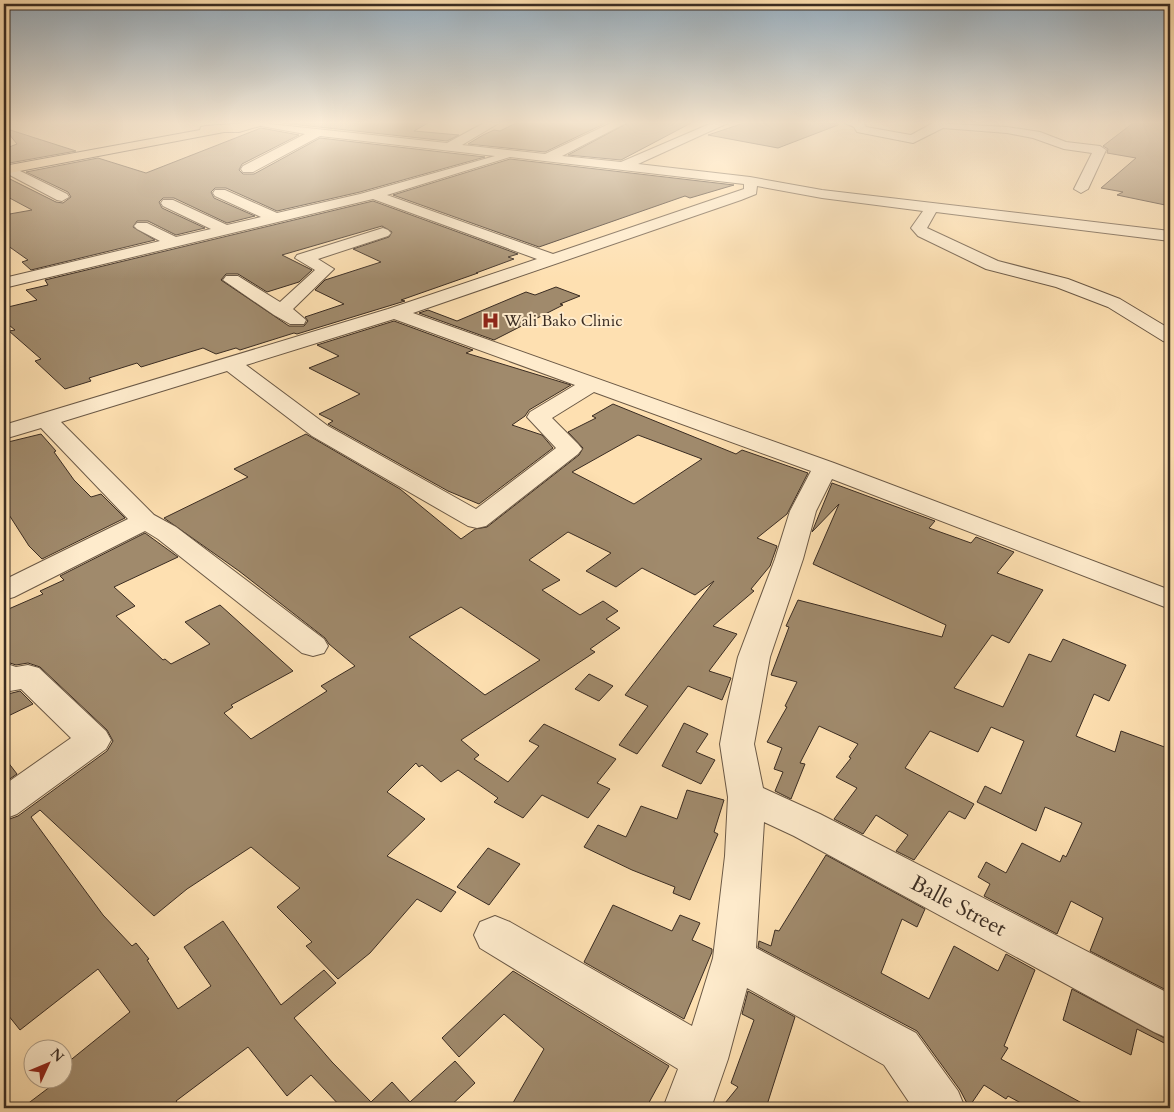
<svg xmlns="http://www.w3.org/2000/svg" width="1174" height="1112" viewBox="0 0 1174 1112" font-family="Cardo,serif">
	<rect width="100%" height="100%" fill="#fee0b1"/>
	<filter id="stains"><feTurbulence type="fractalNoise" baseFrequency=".004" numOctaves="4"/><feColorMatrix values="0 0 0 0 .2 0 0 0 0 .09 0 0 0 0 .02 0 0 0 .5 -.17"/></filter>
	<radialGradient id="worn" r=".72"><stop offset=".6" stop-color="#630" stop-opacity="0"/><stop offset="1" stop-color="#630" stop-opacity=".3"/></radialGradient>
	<g fill="#a08a6c" stroke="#3a2c22" fill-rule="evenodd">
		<path d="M282 123H428L414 131 459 135 447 141Z"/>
		<path d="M516 123H606L545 152 468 144 483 135 494 130 500 131Z"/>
		<path d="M628 123H691L621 160 568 155Z"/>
		<path d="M744 123H838V125L778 148 708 135Z"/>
		<path d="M1133 123H1170V206L1117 195 1123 192 1101 188 1136 158 1107 153 1108 149 1103 146Z"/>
		<path d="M4 128 76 151 4 164V149L17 144Z"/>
		<path d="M261 128 299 135 242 164 239 170 243 174H254L320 138 485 157 360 192 277 211 226 188H215L211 192 214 198 255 216 227 223 174 198H163L159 202 162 208 205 228 176 235 148 221H137L133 227 155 240 31 270 22 262 28 260 4 243V215L32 210 4 195V176L56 202 63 203 71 197 68 192 26 172 98 158 146 173Z"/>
		<path d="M510 159 734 185 690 198 685 196 539 247 393 195Z"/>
		<path d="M373 201 518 254 508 257 514 259 476 273H478L401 300 405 301 297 334 294 333 240 350 236 348 216 354 203 348 141 367 137 363 89 378 91 381 65 389 35 361 41 359 9 331 15 330 4 321V308L37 300 26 290 48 285 45 280ZM382 226 392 232 389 237 353 249 381 262 325 280 315 290 344 304 305 317 308 321 304 326H289L221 280 226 274H238L267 292 299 282 312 270 282 255Z"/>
		<path d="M556 287 580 296 560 304 563 305 494 340 419 313 428 310 457 321 526 292 535 295Z"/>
		<path d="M394 321 473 350 466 353 571 385 529 410 525 416 512 425 542 435 553 448 479 504 448 491 328 424 333 421 319 414 360 394 309 368 339 356 317 345Z"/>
		<path d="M613 404 736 454 742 450 808 473 787 514 757 538 777 546 770 566 751 589 754 591 713 626 737 634 709 671 731 678 722 700 688 686 637 754 619 745 648 706 625 695 714 581 695 595 642 568 616 587 586 571 611 553 568 532 529 560 560 580 542 590 580 615 603 601 618 611 606 619 620 628 590 649 595 652 461 740 479 755 474 759 508 782 539 746 529 741 544 724 616 759 597 783 610 789 588 818 542 795 523 818 494 802 498 798 458 770 441 782 422 765 419 767 416 763 387 792 425 819 387 856 456 892 441 912 417 899 370 953 338 979 306 946 312 942 277 907 300 888 251 847 187 889 154 916 40 810 31 817 103 915 132 946 136 943 149 959 147 960 178 1009 211 986 184 947 223 921 281 1005 324 970 336 983 294 1018 332 1062 371 1102 392 1082 410 1102 455 1061 475 1083 448 1108H342L311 1075 287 1096 248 1047 176 1101 182 1108H22L59 1080H62V1067L130 1012 98 969 20 1030 4 1010V821L18 816 107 751 113 741 107 730 40 667 28 663 16 665 4 661V611L43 594 40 591 64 580 60 576 145 533 178 557 114 587 135 606 116 616 163 660 165 659 171 664 210 644 185 622 220 605 293 671 231 705 233 707 224 713 251 739 327 691 321 686 355 666 329 644 325 638 239 571 164 518 248 477 234 469 306 434 400 489 461 539 475 529 487 527 579 455 583 448 568 432 596 418 592 416ZM638 435 702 459 634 504 572 472ZM461 607 540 660 485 695 409 637Z"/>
		<path d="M41 434 56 451 54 452 74 480 91 497 101 494 125 518 42 559 29 546 4 507V443Z"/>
		<path d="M832 483 935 521 929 528 971 543 976 537 1014 552 997 573 1043 590 1009 643 992 635 954 688 1003 707 1029 654 1051 662 1063 639 1126 665 1109 701 1094 694 1076 736 1115 752 1121 731 1170 749V992L1090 951 1103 918 1071 901 1057 934 984 896 990 884 978 877 986 862 1006 873 1022 843 1060 862 1063 855 1066 857 1082 823 1045 807 1036 831 977 802 985 786 1001 794 1024 741 991 727 978 752 930 731 905 768 974 804 965 819 949 811 914 860 896 851 908 835 876 815 863 834 834 819 857 788 836 777 851 758 849 757 858 744 819 726 800 763 805 764 791 799 775 791 783 772 774 769 782 748 767 742 787 707 785 706 797 682 771 675 789 627 786 626 798 600 942 637 946 625 813 564 839 504 812 532Z"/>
		<path d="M589 674 613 686 599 701 575 689Z"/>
		<path d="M20 691 33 704 4 718V695Z"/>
		<path d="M684 723 708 734 696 752 715 760 701 784 662 766Z"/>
		<path d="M4 757 17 774 4 783Z"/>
		<path d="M687 790 724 800 714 832 718 834 690 900 673 893 675 887 632 870 584 847 598 825 626 837 641 806 677 819Z"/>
		<path d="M488 848 520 864 489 905 457 887Z"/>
		<path d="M826 855 925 909 917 927 902 919 881 973 929 999 954 946 998 971 1006 954 1035 970 1004 1046 1008 1048 1001 1059 1091 1108H1030L1008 1096 1006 1099 984 1085 969 1107 960 1090 917 1031 758 947 759 941 771 946 775 930 779 931Z"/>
		<path d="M613 905 672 931 680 915 700 923 692 940 712 949V952L684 1019 584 962Z"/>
		<path d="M513 971 669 1066 646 1108H510L544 1049 504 1014 459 1057 442 1038Z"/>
		<path d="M1072 989 1170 1041V1046L1137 1029 1131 1055 1063 1020Z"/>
		<path d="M748 991 795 1017 766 1108H721L738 1087 731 1083 754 1020 742 1014Z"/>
	</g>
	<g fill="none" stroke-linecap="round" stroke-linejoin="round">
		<defs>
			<g id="minor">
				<path d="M260 123 447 143 484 123H499L462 145 545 154 611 123H626L562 156 621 162 712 123H728L638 164 750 177 822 190 1170 231V241L936 212 927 228 998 261 1068 279 1120 299 1170 329V343L1163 341 1108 307 1056 287 986 269 918 236 911 228 923 211 822 198 757 186 756 194 741 200 413 313 834 463 1170 590V609L832 479 816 511 803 559 770 657 754 744 763 788 820 814 1170 994V1039L1154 1032 794 836 764 822 756 948 916 1033 958 1091 965 1108H913L884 1065 747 988 728 1059 711 1108H663L678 1069 480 948 474 935 480 922 495 916 510 922 692 1026 713 958 725 856 728 797 720 744 727 706 738 657 775 559 790 511 811 471 594 392 552 418 578 444 582 449 578 454 486 526 477 528 468 526 312 436 227 371 61 422 154 515 176 527 324 639 328 646 324 653 313 656 302 653 158 539 145 531 14 597 4 600V580L128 519 41 428 4 439V425L388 309 537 259 373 199 4 288V278L160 241 137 229 134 226 137 223H147L176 237 211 229 163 206 161 203 163 200H173L227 225 261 217 215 196 213 193 215 190H225L277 213 360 194 495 156 320 136 253 172H243L241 169 243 166 305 134 261 126ZM510 157 744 184V189L553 254 387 195ZM394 319 575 385 530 412 527 417 556 448 476 509 328 426 246 365Z"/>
				<path d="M845 123H864L866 127 911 135 933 123 1007 127 1040 132 1066 142 1100 146 1106 150 1088 189 1081 193 1074 189 1092 153 1064 149 1033 138 1007 133 943 128 913 143 857 132 854 127Z"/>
				<path d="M8 165 67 194 69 197 62 201 57 200 4 172V166Z"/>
				<path d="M383 228 388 230 391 233 388 236 318 259 334 269 293 309 306 320 304 324H290L274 315 223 280 226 276H238L280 302 315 270 295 258 297 255Z"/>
				<path d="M4 663 16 667 28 665 39 668 106 731 111 740 106 749 17 814 4 819V785L71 738 21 689 10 691 4 689Z"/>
			</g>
			<path id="major" d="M248 123H270L239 132H224L4 174V166L200 130 201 127 205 126Z"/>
		</defs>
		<use href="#minor" stroke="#6b5946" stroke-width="2"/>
		<use href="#major" stroke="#3a2c22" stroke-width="2"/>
		<use href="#minor" fill="#feebcc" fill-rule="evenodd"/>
		<use href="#major" fill="#fee0b1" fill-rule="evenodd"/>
	</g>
	<linearGradient id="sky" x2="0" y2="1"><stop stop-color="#96adbe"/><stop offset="0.44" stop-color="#fff1dc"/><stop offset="1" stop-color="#fff1dc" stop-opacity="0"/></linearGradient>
	<rect width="1174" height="279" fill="url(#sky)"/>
	<defs>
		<symbol id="hospital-bare" viewBox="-9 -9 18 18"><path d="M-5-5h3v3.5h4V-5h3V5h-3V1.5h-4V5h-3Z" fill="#8f2418" stroke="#feebcc" stroke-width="2.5" paint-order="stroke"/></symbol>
	</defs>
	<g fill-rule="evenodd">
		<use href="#hospital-bare" x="478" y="308" width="25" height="25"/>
	</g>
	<g text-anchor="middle" stroke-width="4" stroke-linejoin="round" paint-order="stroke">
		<g font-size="16" fill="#3a2c22" stroke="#feebcc" text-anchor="start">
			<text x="504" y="326">Wali Bako Clinic</text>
		</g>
		<g font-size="22" fill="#3a2c22" stroke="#feebcc">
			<text transform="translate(959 905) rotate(28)" y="8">Balle Street</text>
		</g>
	</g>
	<rect width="1174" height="1112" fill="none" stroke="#fee0b1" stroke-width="20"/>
	<rect x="5" y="5" width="1164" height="1102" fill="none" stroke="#3a2c22" stroke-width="2.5"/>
	<rect x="10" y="10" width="1154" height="1092" fill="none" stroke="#3a2c22"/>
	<g transform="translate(48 1064) rotate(46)"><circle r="24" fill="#feebcc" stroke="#b09f88"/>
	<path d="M0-4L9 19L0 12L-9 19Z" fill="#8f2418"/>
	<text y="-8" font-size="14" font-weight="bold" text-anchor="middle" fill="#3a2c22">N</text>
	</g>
	<rect width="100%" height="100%" filter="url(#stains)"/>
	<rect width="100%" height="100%" fill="url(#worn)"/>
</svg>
